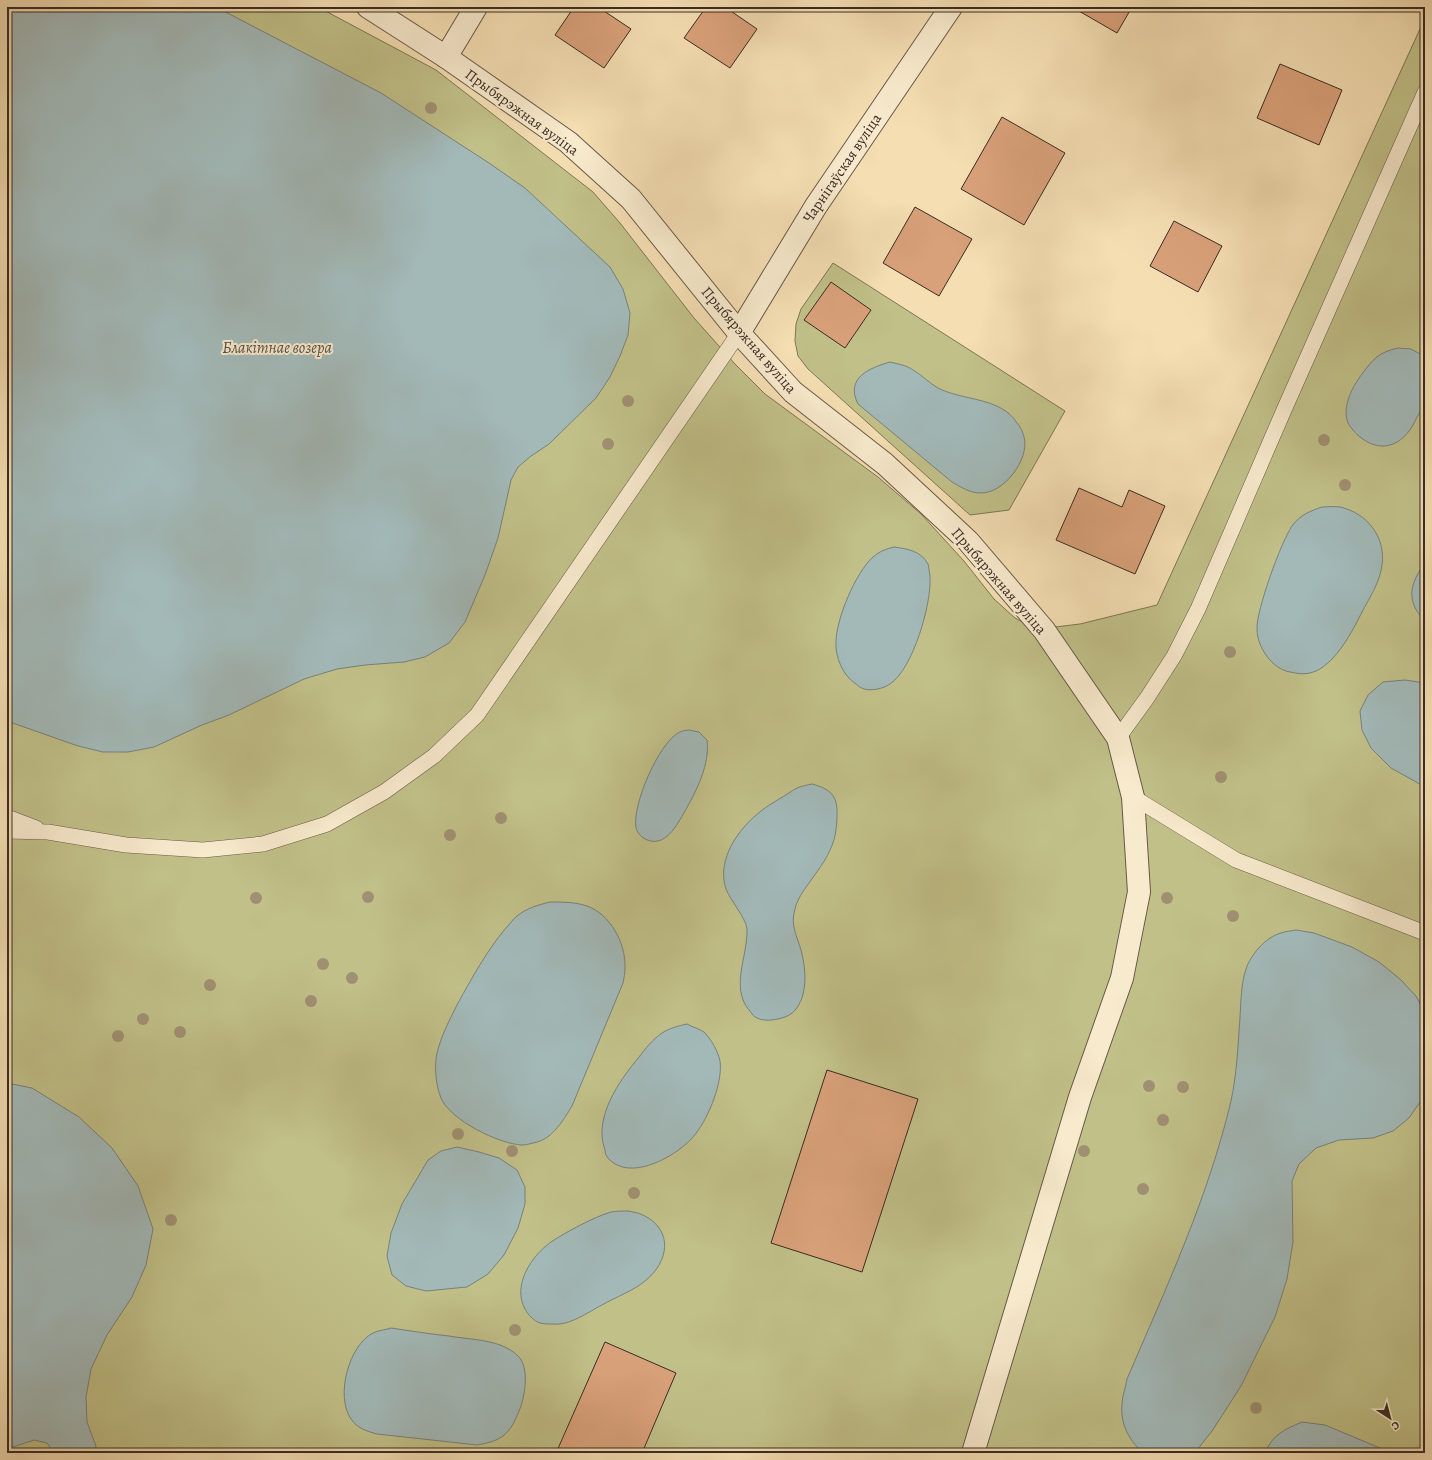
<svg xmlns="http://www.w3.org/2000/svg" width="1432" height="1460" viewBox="0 0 1432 1460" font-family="Alegreya,serif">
	<rect width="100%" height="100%" fill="#f4deb2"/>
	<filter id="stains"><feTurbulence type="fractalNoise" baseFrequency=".005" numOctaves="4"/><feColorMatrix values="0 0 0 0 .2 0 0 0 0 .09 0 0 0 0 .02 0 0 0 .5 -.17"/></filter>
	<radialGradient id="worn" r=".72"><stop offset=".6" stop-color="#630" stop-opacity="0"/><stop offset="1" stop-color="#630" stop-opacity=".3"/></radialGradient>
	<g fill="#c1c088" stroke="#7d7656">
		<path d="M7 7H318L436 70 593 192 620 223 694 318 735 364 765 394 878 477 921 514 964 561 994 599 1015 618 1030 626 1055 627 1080 624 1157 605 1425 18V1453H7Z"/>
		<path d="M833 263 1065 411 1009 510 970 515 808 369 798 356 795 341 796 324 801 309Z"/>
	</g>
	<g fill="#a2b9b8" stroke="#78817d">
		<path d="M7 7H216L381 93 489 163 525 188 610 267 623 289 630 313 628 335 620 356 610 377 596 398 549 444 531 456 518 467 511 480 498 538 485 575 465 622 449 643 425 657 404 662 365 665 337 669 304 679 229 715 202 725 154 747 128 752H103L78 746 7 721Z"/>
		<path d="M1398 348 1411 349 1422 355C1426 363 1427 392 1425 400 1424 406 1420 412 1417 417 1406 443 1384 456 1360 437 1355 433 1348 425 1347 420 1343 404 1353 386 1362 374 1373 359 1379 352 1398 348Z"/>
		<path d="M890 362C898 364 906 365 913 370 922 375 929 383 938 388 963 401 1001 397 1017 423 1020 426 1023 432 1024 437 1030 459 1004 494 980 493 970 493 961 487 952 482L858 404C845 378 869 368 890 362Z"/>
		<path d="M1322 507C1327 507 1334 506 1340 507 1367 513 1386 537 1382 565 1380 582 1370 597 1362 612 1352 632 1337 661 1316 671 1306 675 1300 674 1290 672 1272 669 1257 647 1257 629 1256 611 1281 542 1292 526 1300 515 1310 511 1322 507Z"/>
		<path d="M894 547C908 549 921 551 928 564 929 567 929 572 930 576 932 603 913 669 890 684 883 689 871 691 864 689 861 688 858 686 856 684 843 676 835 657 836 642 836 619 856 572 873 557 880 551 886 549 894 547Z"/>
		<path d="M1425 563V621C1405 601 1410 583 1425 563Z"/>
		<path d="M1405 680 1425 683V787L1391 768 1371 748 1362 730 1360 711 1368 695 1383 682Z"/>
		<path d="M689 730 699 732 707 740C710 764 697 790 685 811 677 825 665 849 645 839 641 837 637 832 636 828 632 805 658 745 678 733 681 731 686 730 689 730Z"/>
		<path d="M812 784C830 789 838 795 837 815 837 846 826 859 809 883 803 891 797 900 795 909 790 925 797 936 801 950 805 966 807 982 802 998 798 1008 793 1015 782 1018 774 1020 763 1022 755 1017 753 1016 751 1012 749 1010 730 987 748 956 747 929 746 918 730 900 726 889 716 859 739 828 761 811 767 806 773 803 779 799 785 796 791 791 797 788 802 786 807 785 812 784Z"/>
		<path d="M550 902C563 902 575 902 587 906 610 914 626 943 625 968 625 973 624 978 623 983L572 1106C564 1119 553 1138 537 1142 533 1143 526 1145 522 1145 499 1144 450 1120 441 1098 436 1086 434 1066 437 1053 441 1036 450 1019 458 1003 472 978 486 952 505 929 509 925 513 919 517 916 527 908 538 905 550 902Z"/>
		<path d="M1296 930 1314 933 1352 947 1379 962 1400 979 1416 996 1425 1013V1094L1423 1098 1409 1118 1393 1131 1373 1138 1339 1140 1316 1148 1299 1164 1292 1181 1293 1242 1287 1279 1275 1317 1241 1386 1212 1431 1197 1450 1192 1453H1143C1129 1440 1120 1424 1122 1404 1122 1396 1126 1387 1127 1379 1166 1288 1208 1198 1231 1101 1237 1073 1238 1045 1240 1017 1241 1001 1241 984 1246 969 1251 954 1266 937 1281 933 1286 931 1291 931 1296 930Z"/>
		<path d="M687 1024C692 1027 700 1029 704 1032 711 1039 718 1051 720 1061 723 1082 709 1116 697 1132 682 1154 630 1184 608 1158 606 1156 605 1153 605 1150 593 1118 619 1081 639 1057 645 1049 653 1039 662 1033 670 1028 678 1026 687 1024Z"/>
		<path d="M7 1083 32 1088 79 1117 112 1148 138 1186 153 1229 146 1265 132 1297 107 1335 91 1369 86 1397 87 1422 96 1446 95 1453H54L47 1443 34 1440 7 1449Z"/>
		<path d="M457 1147 479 1152 499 1158 517 1170 525 1187V1204L518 1228 504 1255 488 1274 467 1287 426 1291 406 1286 392 1275 387 1256 391 1233 402 1204 428 1160 441 1151Z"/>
		<path d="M629 1211C633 1212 639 1213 643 1215 674 1230 669 1262 645 1281 633 1291 616 1297 602 1305 588 1312 570 1326 552 1324 549 1324 544 1324 540 1323 534 1321 528 1315 525 1309 512 1286 531 1256 551 1242 566 1232 594 1217 611 1212 616 1211 623 1211 629 1211Z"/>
		<path d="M391 1328C411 1331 430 1334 449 1336 471 1340 501 1339 518 1356 530 1367 525 1398 519 1411 510 1434 502 1441 477 1445L377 1434C366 1431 357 1428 351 1419 335 1396 349 1345 373 1333 379 1330 386 1330 391 1328Z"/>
		<path d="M1302 1422 1325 1425 1380 1448 1395 1453H1265C1272 1435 1285 1429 1302 1422Z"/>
	</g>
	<g fill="#d9a17a" stroke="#392c25">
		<path d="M574 7H598L631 29 604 68 555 35Z"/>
		<path d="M706 7H725L757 29 730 68 684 38Z"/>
		<path d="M1072 7H1132L1117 33Z"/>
		<path d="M1280 64 1342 90 1319 145 1257 118Z"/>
		<path d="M1002 117 1065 153 1024 225 961 189Z"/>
		<path d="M915 207 972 239 939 296 883 263Z"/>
		<path d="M1174 221 1222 246 1198 292 1150 266Z"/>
		<path d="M831 282 871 310 845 348 804 320Z"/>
		<path d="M1079 488 1122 507 1129 490 1165 506 1135 574 1056 540Z"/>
		<path d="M827 1070 918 1099 862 1272 771 1243Z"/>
		<path d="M605 1342 676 1373 642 1453H556Z"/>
	</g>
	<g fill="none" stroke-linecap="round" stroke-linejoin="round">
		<defs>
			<g id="service">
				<path d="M1118 738 1147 698 1174 656 1198 609 1284 410 1425 92"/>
				<path d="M1133 797 1236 860 1425 933"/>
				<path d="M7 817 36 828"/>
				<path d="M7 831 48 832 126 845 203 850 263 844 327 824 384 792 434 756 477 715 739 333"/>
			</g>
			<g id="minor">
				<path d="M368 7 446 57 568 142 631 199 739 333 793 392 885 464 968 541 1044 630 1118 738 1133 797 1139 892 1122 978 1080 1097 973 1453"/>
				<path d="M446 57 476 7"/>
				<path d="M739 333 816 206 951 7"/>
			</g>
		</defs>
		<use href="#service" stroke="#685848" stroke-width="16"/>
		<use href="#minor" stroke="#685848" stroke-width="24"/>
		<use href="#service" stroke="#f8eacd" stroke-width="15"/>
		<use href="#minor" stroke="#f8eacd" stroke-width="22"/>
	</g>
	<g fill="#a09072">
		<circle cx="431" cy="108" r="6"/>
		<circle cx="628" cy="401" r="6"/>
		<circle cx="1324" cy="440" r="6"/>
		<circle cx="608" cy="444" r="6"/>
		<circle cx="1345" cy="485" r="6"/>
		<circle cx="1230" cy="652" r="6"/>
		<circle cx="1221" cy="777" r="6"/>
		<circle cx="501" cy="818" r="6"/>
		<circle cx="450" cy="835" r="6"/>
		<circle cx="368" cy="897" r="6"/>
		<circle cx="256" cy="898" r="6"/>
		<circle cx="1167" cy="898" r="6"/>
		<circle cx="1233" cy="916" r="6"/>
		<circle cx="323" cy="964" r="6"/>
		<circle cx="352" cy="978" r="6"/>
		<circle cx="210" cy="985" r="6"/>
		<circle cx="311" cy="1001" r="6"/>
		<circle cx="143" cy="1019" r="6"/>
		<circle cx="180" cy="1032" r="6"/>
		<circle cx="118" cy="1036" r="6"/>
		<circle cx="1149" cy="1086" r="6"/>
		<circle cx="1183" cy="1087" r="6"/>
		<circle cx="1163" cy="1120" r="6"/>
		<circle cx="458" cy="1134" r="6"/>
		<circle cx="512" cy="1151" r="6"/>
		<circle cx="1084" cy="1151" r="6"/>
		<circle cx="1143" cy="1189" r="6"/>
		<circle cx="634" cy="1193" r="6"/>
		<circle cx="171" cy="1220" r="6"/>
		<circle cx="515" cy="1330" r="6"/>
		<circle cx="1256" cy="1408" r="6"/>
	</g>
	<g text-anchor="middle" stroke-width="4" stroke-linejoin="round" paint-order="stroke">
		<g font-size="15" fill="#392c25" stroke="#f8eacd">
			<text transform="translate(522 112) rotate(36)" y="5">Прыбярэжная вуліца</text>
			<text transform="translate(842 168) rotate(-56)" y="5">Чарнігаўская вуліца</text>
			<text transform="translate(749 340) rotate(49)" y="5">Прыбярэжная вуліца</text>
			<text transform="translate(999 581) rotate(49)" y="5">Прыбярэжная вуліца</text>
		</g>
		<g font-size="16" font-style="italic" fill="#534f4a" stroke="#f8eacd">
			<text x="277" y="353">Блакітнае возера</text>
		</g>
	</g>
	<rect width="1432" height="1460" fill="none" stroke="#f4deb2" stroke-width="24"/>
	<rect x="8" y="8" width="1416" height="1444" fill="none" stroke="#392c25" stroke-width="2"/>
	<rect x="12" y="12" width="1408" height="1436" fill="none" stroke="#392c25"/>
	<g transform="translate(1390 1418) rotate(144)" stroke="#f8eacd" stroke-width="3" paint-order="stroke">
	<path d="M0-3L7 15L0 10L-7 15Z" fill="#392c25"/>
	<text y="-6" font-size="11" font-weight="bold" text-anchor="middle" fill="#392c25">С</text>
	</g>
	<rect width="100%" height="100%" filter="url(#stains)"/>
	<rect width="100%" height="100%" fill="url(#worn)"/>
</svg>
